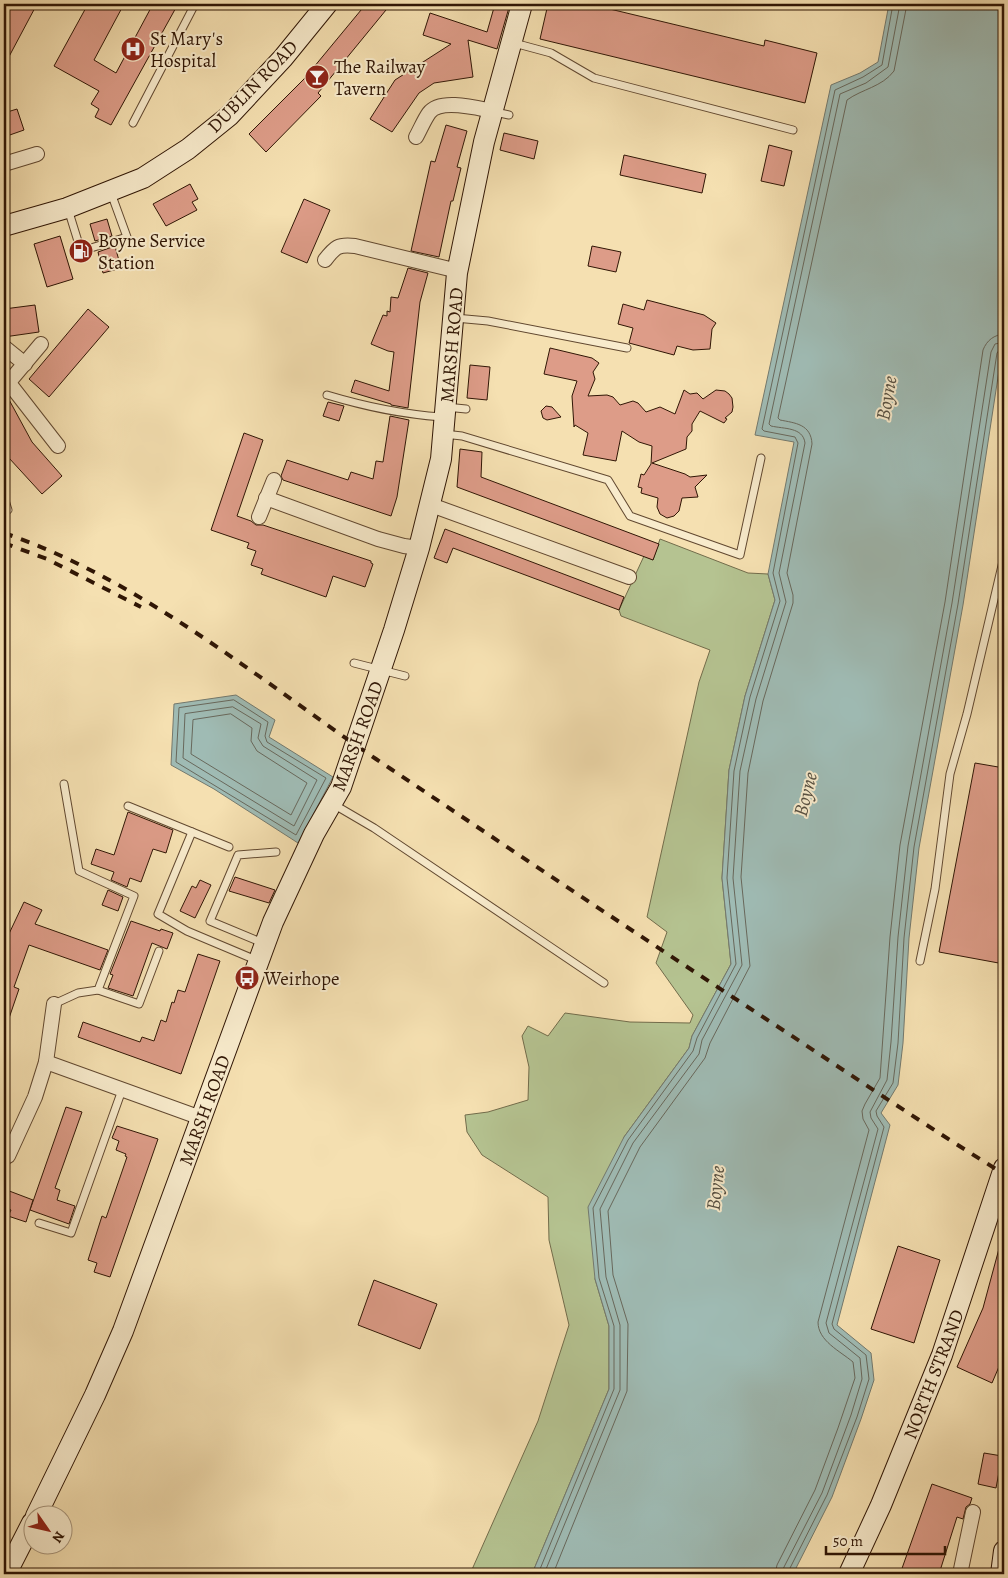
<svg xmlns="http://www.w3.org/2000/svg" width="1008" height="1578" viewBox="0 0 1008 1578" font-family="Alegreya,serif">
	<rect width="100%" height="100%" fill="#f5e0b1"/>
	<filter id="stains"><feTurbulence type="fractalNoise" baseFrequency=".004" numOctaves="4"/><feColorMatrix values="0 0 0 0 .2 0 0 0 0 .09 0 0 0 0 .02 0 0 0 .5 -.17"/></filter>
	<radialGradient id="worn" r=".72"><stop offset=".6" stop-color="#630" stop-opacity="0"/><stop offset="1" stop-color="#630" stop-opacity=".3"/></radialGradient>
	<path fill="#b5c391" stroke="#726c4b" d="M660 539 748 573 768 574 775 600 745 696 729 770 722 878 731 964 692 1036 689 1048 624 1137 595 1279 609 1326V1389L532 1574H470L538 1421 569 1325 549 1240 548 1197 482 1155 467 1132 465 1115 488 1112 528 1100 529 1067 522 1036 528 1026 548 1036 565 1013 630 1022 690 1023 693 1015 656 963 667 932 647 917 699 682 710 650 621 616 619 610 644 556 653 560Z"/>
	<g fill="#9fbbb4" stroke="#73796e">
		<path d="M889 4H1004V338L963 605 919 848 909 938 903 1043 898 1085 881 1113 890 1125 837 1325 871 1353 874 1380 861 1419 832 1497 793 1574H532L609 1389V1326L595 1279 588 1207 624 1137 689 1048 692 1036 731 964 722 878 729 770 745 696 775 600 768 574 794 442 755 435 831 85 860 73 878 62Z"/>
		<path d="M236 695 275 720 269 737 333 777 298 843 214 789 171 765 174 704Z"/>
	</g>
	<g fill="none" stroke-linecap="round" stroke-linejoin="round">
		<g stroke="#68685c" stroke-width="1">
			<path d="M234 700 268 722 265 736 267 742 326 778 296 835 176 762 179 708Z"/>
			<path d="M233 707 261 724 258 738 263 746 317 780 294 826 183 758 185 714Z"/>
			<path d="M231 714 252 728 251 741 257 751 307 783 291 815 191 754 193 720Z"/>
			<path d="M538 1574 614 1389V1326L599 1278 593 1208 628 1140 693 1051 697 1038 736 964 727 878 734 771 750 697 780 601 773 573 798 443 795 437 764 431 762 429 835 90 863 77 882 65 893 4"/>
			<path d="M544 1574 620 1390V1325L606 1277 600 1209 633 1143 699 1054 702 1040 742 965 733 878 740 771 756 699 786 602 779 573 805 443C803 427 784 429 771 426L769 424 840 94 866 83 888 67 900 4"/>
			<path d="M553 1574 627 1391 628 1324 613 1275 608 1211 640 1147 705 1058 710 1043 750 966 741 877 748 773 763 701 793 603V595L787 573 812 444C811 424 795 423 780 420L778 418 847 100C862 89 882 87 894 71L907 4"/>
			<path d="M775 1574 777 1565 815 1490 838 1428 855 1378 853 1362C840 1351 818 1341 818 1322L869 1130 863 1119 862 1111 865 1104 880 1078 890 937 900 845 945 602 983 350C987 340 994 335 1004 334"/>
			<path d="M782 1574 784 1567 822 1493 851 1415 862 1379 860 1358 829 1333 826 1323 878 1129 871 1118 870 1112 887 1080 891 1042 898 937 908 846 952 603 991 352 995 344 1004 342"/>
			<path d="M789 1574V1570L827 1495 857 1417 869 1379 866 1355 834 1329 832 1324 884 1127 877 1116 876 1111 893 1083 898 1043 904 938 914 847 958 604 997 353 1000 349 1004 348"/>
		</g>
	</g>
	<g fill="#dd9c88" stroke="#301605">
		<path d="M4 4H37L4 66Z"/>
		<path d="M88 4H124L94 60 116 73 153 4H178L111 125 95 117 99 109 91 104 99 91 54 66Z"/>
		<path d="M366 4H378L386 10 318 93 321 96 266 152 249 134 304 79Z"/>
		<path d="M495 4H510L497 49 468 40 473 77 434 83 419 93 392 132 370 119 395 80 451 44 423 35 430 13 487 32Z"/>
		<path d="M548 4H589L764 46 765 40 817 53 805 103 540 39Z"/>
		<path d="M17 109 24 130 4 137V113Z"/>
		<path d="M446 125 467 131 457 167 461 168 453 201H451L439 257 411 251 431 161 435 162Z"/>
		<path d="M504 133 538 141 534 159 500 150Z"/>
		<path d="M769 145 792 151 784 186 761 181Z"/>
		<path d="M624 155 706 174 702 193 620 175Z"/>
		<path d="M190 184 198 199 192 202 197 210 166 226 153 204Z"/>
		<path d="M304 199 330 210 307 263 281 252Z"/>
		<path d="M107 219 112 236 95 241 90 224Z"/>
		<path d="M60 236 73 279 47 287 34 244Z"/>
		<path d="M115 246 121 268 103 273 98 252Z"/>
		<path d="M592 246 621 252 616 272 588 266Z"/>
		<path d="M408 268 428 273 420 302 408 408 391 405V404L351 392 355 380 389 391 394 352 388 351 371 344 383 315 387 316V311L390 312 391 297 398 298Z"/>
		<path d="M647 300 704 315 716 323 712 329 710 349 693 350 677 346 674 355 629 343 633 328 618 324 623 304 644 310Z"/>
		<path d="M35 305 39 332 4 337V309Z"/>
		<path d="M88 309 109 327 49 397 29 379Z"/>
		<path d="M550 348 592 358 599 363 593 372 595 379 588 396 607 395 613 397 620 405 633 401 638 403 646 412 660 407 675 414 684 390 690 394 697 393 703 399 716 390 725 391 729 394 732 398 733 407 732 412 725 418 727 419 724 423 700 411 692 424V431L687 437 686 449 652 463 685 474 690 477 707 475 695 487 698 497 682 498 679 511 674 516 667 518 660 514 657 507 658 498 641 493 642 488 638 487 641 474 644 475 651 464 652 446 639 442 622 431 616 461 583 455 588 433 575 425 574 427 572 396 577 381 544 374Z"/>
		<path d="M470 365 490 367 487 400 467 398Z"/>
		<path d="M7 396 32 442 62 476 42 494 9 458 4 447V397Z"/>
		<path d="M328 402 344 406 339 421 323 416Z"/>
		<path d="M546 406 552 407 561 417 547 420 543 418 541 411Z"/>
		<path d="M390 416 409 420 397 497 391 516 283 480 281 476 287 460 348 480 351 472 373 479 376 461 383 462Z"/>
		<path d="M244 433 263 440 237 516 251 521 256 525H263L371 561V563L373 564 365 587 333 576 326 597 261 574 263 569 251 565 256 551 247 548 249 543 211 530Z"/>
		<path d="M460 449 482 452 481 477 659 544 653 560 457 487Z"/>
		<path d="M445 529 624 597 619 610 453 548 447 563 434 558Z"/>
		<path d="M975 763 1004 768V964L939 952Z"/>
		<path d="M128 812 173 830 166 853 153 849 141 882 130 878 127 887 111 880 114 872 91 864 96 849 114 855Z"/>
		<path d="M235 877 275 890 269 903 229 891Z"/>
		<path d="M200 880 211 885 195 918 180 911 192 886 196 888Z"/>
		<path d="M108 890 123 897 118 911 102 905Z"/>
		<path d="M24 902 42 910 35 924 108 950 100 970 29 945 14 987 19 989 6 1027 4 1026V937L7 938Z"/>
		<path d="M131 921 160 931 161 929 173 933 167 949 152 943 133 996 108 988 113 975 110 974Z"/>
		<path d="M198 954 220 961 181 1074 78 1037 83 1022 140 1042 142 1037 154 1041 161 1020 166 1022 172 1002 174 1003 178 990 185 992Z"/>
		<path d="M66 1107 82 1112 55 1188 60 1190 57 1200 75 1206 69 1224 30 1210Z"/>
		<path d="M117 1126 158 1139 110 1277 94 1272 97 1263 88 1260 102 1216 106 1218 127 1157 125 1156 126 1154 116 1150 119 1141 112 1138Z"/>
		<path d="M4 1189 33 1200 26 1222 8 1216 11 1210 4 1207Z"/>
		<path d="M1000 1245 1004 1246V1355L992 1383 957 1367 983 1308Z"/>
		<path d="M898 1246 940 1260 914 1343 871 1329Z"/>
		<path d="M374 1280 437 1304 420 1349 358 1325Z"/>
		<path d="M984 1453 1002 1456 996 1488 978 1484Z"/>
		<path d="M932 1484 972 1498 970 1504 966 1507 963 1519 957 1517 939 1574H900Z"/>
	</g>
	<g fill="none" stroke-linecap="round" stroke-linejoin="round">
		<defs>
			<g id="lane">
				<path d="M514 43 551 53 594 78 793 130"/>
				<path d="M495 112 509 115"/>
				<path d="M133 123 195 4"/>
				<path d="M68 209 81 251 127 237 111 193"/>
				<path d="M455 318 488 321 627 348"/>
				<path d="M327 395C367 407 400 414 442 417"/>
				<path d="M446 407 466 409"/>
				<path d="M444 434 462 436 608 480 630 516 740 555 761 458"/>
				<path d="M4 497 8 510 4 509"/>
				<path d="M354 663 405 676"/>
				<path d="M333 804 374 828 604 983"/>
				<path d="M128 806 229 847"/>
				<path d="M192 832 158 914 187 931 256 960"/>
				<path d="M263 943 210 921 238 855 276 852"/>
				<path d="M920 961 935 889 950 774 967 714 1004 557"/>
				<path d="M98 990 139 1004 159 951"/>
				<path d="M54 1004 78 993 98 990 134 896 79 871 64 784"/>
				<path d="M39 1223 71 1233 122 1090"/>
			</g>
			<g id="street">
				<path d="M416 137C420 130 424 120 429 113 440 98 477 108 492 111"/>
				<path d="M4 164 37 154"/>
				<path d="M325 260C335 247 338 244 355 246L458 271"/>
				<path d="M4 347 25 364"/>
				<path d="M9 383 58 446"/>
				<path d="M4 388 41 344"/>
				<path d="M266 498 378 539 404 546 419 548"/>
				<path d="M431 505 629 577"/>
				<path d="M259 517 274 480"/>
				<path d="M46 1062 201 1118"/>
				<path d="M8 1156 35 1097 46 1062 54 1004"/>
				<path d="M960 1574 973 1512"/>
			</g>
			<g id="secondary">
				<path d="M4 226 67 208 143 178 188 149 229 116 283 58 327 4"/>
				<path d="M36 1516 95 1395 123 1331 273 922 314 834 341 787 394 630 419 548 441 459 457 273 484 142 522 4"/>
				<path d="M6 1574 32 1523"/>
				<path d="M849 1574 881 1505 942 1355 1004 1168"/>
				<path d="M1001 1574 1004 1551"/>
			</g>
		</defs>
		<use href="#lane" stroke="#614830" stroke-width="9"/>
		<use href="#street" stroke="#614830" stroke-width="16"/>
		<use href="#secondary" stroke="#301605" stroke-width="22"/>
		<use href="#lane" stroke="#f8ebcc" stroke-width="7"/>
		<use href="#street" stroke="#f8ebcc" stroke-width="14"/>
		<use href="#secondary" stroke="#f8ebcc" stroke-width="20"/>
		<g stroke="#301605" stroke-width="4" stroke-dasharray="9 9" stroke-linecap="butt">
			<path d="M4 533C141 580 257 678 376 759 513 851 650 943 789 1034 860 1081 931 1129 1004 1174"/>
			<path d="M4 543 47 559 141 607"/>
		</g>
	</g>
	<defs>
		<symbol id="hospital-disc" viewBox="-11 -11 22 22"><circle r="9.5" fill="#8f2418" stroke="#f8ebcc"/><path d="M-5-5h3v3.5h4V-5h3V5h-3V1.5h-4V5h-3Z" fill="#fff"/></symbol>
		<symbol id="bar-disc" viewBox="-11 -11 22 22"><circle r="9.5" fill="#8f2418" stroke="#f8ebcc"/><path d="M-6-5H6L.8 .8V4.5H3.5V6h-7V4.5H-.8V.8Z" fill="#fff"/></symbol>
		<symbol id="fuel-disc" viewBox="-11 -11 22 22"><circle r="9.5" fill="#8f2418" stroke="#f8ebcc"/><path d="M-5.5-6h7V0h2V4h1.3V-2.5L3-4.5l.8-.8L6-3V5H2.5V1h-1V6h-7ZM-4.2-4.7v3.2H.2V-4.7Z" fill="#fff"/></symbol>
		<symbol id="bus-disc" viewBox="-11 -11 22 22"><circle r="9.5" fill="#8f2418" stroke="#f8ebcc"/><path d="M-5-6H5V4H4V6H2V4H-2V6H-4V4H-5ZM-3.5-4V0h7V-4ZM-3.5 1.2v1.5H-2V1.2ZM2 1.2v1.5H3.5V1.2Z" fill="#fff"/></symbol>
	</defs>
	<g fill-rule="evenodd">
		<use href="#hospital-disc" x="119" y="35" width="28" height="28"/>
		<use href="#bar-disc" x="303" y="63" width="28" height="28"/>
		<use href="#fuel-disc" x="67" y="237" width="28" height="28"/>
		<use href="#bus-disc" x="233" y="964" width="28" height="28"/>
	</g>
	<g text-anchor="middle" stroke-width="4" stroke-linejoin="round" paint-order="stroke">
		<g font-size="19" fill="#301605" stroke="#f8ebcc" text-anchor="start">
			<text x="150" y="45">St Mary's<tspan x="150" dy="22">Hospital</tspan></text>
			<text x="334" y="73">The Railway<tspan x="334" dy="22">Tavern</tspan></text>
			<text x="98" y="247">Boyne Service<tspan x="98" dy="22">Station</tspan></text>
			<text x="264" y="985">Weirhope</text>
		</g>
		<g font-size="19" fill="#301605" stroke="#f8ebcc">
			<text transform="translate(252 86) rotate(-46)" y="7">DUBLIN ROAD</text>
			<text transform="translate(451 345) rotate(-85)" y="7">MARSH ROAD</text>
			<text transform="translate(357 736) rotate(-70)" y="7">MARSH ROAD</text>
			<text transform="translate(204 1110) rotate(-70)" y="7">MARSH ROAD</text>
			<text transform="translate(933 1374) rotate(-69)" y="7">NORTH STRAND</text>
		</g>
		<g font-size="20" font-style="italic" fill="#575042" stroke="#f8ebcc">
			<text transform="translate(886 398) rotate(-80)" y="7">Boyne</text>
			<text transform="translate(805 794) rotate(-76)" y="7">Boyne</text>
			<text transform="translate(715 1188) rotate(-84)" y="7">Boyne</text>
		</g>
	</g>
	<rect width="1008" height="1578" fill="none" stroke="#f5e0b1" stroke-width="20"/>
	<rect x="5" y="5" width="998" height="1568" fill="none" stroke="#301605" stroke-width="2.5"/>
	<rect x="10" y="10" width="988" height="1558" fill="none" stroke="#301605"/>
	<g transform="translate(48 1530) rotate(124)"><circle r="24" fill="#f8ebcc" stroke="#a8967c"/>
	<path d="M0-4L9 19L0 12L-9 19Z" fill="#8f2418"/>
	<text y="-8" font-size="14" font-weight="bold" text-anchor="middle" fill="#301605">N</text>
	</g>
	<path d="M826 1546v8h119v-8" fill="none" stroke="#301605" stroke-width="2.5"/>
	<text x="833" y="1546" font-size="15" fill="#301605" stroke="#f8ebcc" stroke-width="4" paint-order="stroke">50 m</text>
	<rect width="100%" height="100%" filter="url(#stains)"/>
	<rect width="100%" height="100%" fill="url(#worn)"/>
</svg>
